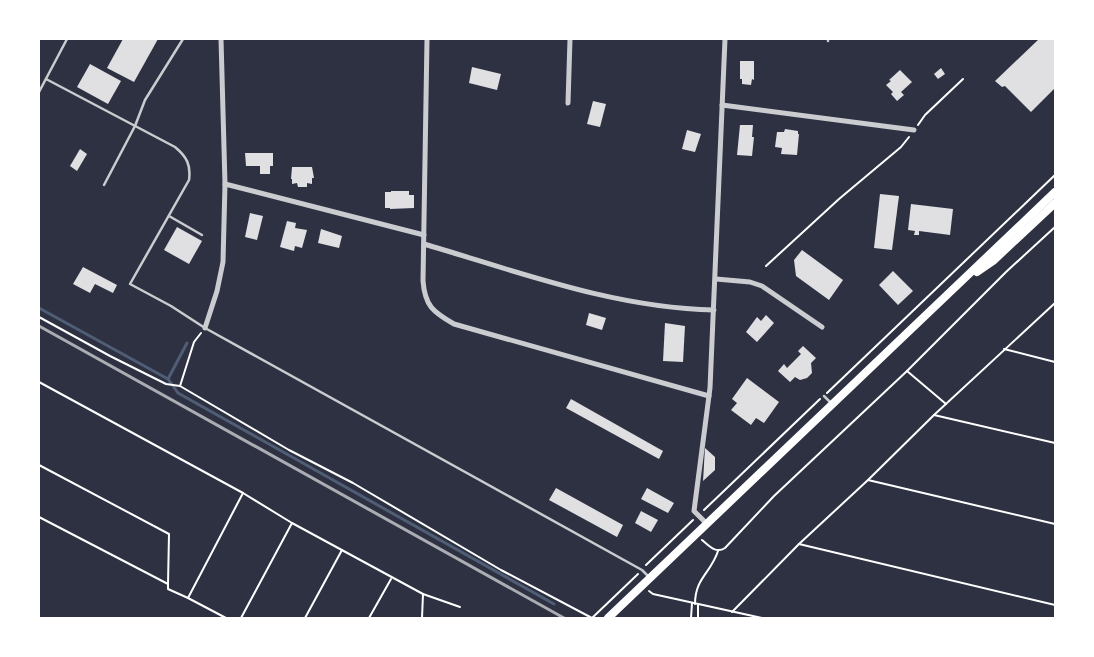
<svg xmlns="http://www.w3.org/2000/svg" width="1094" height="657" viewBox="0 0 1094 657" font-family="'Source Serif 4',serif">
	<rect width="100%" height="100%" fill="#2d3142"/>
	<g fill="none" stroke-linecap="round" stroke-linejoin="round">
		<g stroke="#4f5d75" stroke-width="3">
			<path d="M39 308 168 379 178 393 554 604"/>
			<path d="M168 379 187 343"/>
		</g>
	</g>
	<g fill="#e0e0e3">
		<path d="M123 39H158L134 82 107 68Z"/>
		<path d="M1039 39H1055V88L1031 112 1005 86 1002 87 995 81Z"/>
		<path d="M740 61H754V80L752 79 751 85 742 84V79H740Z"/>
		<path d="M90 64 121 81 108 104 77 87Z"/>
		<path d="M472 67 501 74 497 90 469 83Z"/>
		<path d="M941 68 945 74 938 79 934 74Z"/>
		<path d="M900 70 912 82 901 92 904 95 897 101 891 94 893 92 886 85 891 81 889 80Z"/>
		<path d="M593 101 606 104 600 127 587 124Z"/>
		<path d="M740 125H753L752 137H754L752 156 737 155Z"/>
		<path d="M785 129 798 131V134H799L797 155 781 154 782 148 775 147 777 132H784Z"/>
		<path d="M687 130 701 134 695 152 682 149Z"/>
		<path d="M80 149 87 154 77 171 70 166Z"/>
		<path d="M245 153H273V166H270V174H260V166H246Z"/>
		<path d="M292 167H312L314 178H312V184L307 183V187H298L297 183 292 184V179H291Z"/>
		<path d="M391 191H409V195H414V208L390 209V208H385V192H391Z"/>
		<path d="M880 194 899 196 892 250 874 248Z"/>
		<path d="M911 204 953 209 950 235 919 231V235H914L915 231 908 230Z"/>
		<path d="M250 213 263 216 257 240 245 237Z"/>
		<path d="M287 221 296 223 295 228 307 230 302 248 295 246 294 251 280 247Z"/>
		<path d="M177 227 202 241 189 264 164 250Z"/>
		<path d="M321 229 342 236 339 248 318 243Z"/>
		<path d="M802 250 843 280 829 300 796 276 794 260Z"/>
		<path d="M83 267 117 285 113 293 95 284 90 293 73 284Z"/>
		<path d="M893 271 913 291 898 305 879 285Z"/>
		<path d="M589 313 606 318 602 330 586 325Z"/>
		<path d="M766 315 774 323 757 342 746 332 757 317 761 321Z"/>
		<path d="M665 323 685 326 683 362 663 361Z"/>
		<path d="M803 346 816 358 811 363 812 373 807 378 800 380 795 377 790 382 778 371 784 364 787 368 801 354 798 351Z"/>
		<path d="M747 378 779 402 764 423 756 418 751 425 731 410 737 403 732 399Z"/>
		<path d="M571 399 663 451 659 459 566 408Z"/>
		<path d="M705 448 715 457V470L703 481Z"/>
		<path d="M556 488 623 525 617 537 549 500Z"/>
		<path d="M647 488 674 503 668 513 641 499Z"/>
		<path d="M641 511 658 520 651 532 635 523Z"/>
	</g>
	<g fill="none" stroke-linecap="round" stroke-linejoin="round">
		<g stroke="#fff" stroke-width="2">
			<path d="M918 125 925 115 963 79"/>
			<path d="M766 266 839 199 901 147 909 137"/>
			<path d="M39 317 110 356 166 384 180 386 289 450 353 483 501 570 592 618"/>
			<path d="M1004 349 1055 362"/>
			<path d="M907 371 946 404"/>
			<path d="M39 382 243 493 188 598 168 589V584"/>
			<path d="M180 386 194 342 201 333"/>
			<path d="M827 393 1055 175"/>
			<path d="M934 415 1055 443"/>
			<path d="M39 465 169 534 168 584 39 517"/>
			<path d="M868 480 1055 524"/>
			<path d="M704 510 820 399"/>
			<path d="M292 523 423 594 460 607"/>
			<path d="M702 540C709 546 716 554 725 548L774 496 907 371 1006 272 1055 227"/>
			<path d="M799 544 1055 605"/>
			<path d="M646 565 693 520"/>
			<path d="M649 591 653 594 762 618"/>
			<path d="M188 598 226 618"/>
			<path d="M695 604C695 578 711 573 718 551"/>
			<path d="M698 605V618"/>
			<path d="M732 612 799 544 868 480 934 415 1055 303"/>
			<path d="M241 618 292 523 243 493"/>
			<path d="M305 618 342 550"/>
			<path d="M369 618 391 579"/>
			<path d="M422 618 423 594"/>
			<path d="M592 618 638 574"/>
			<path d="M691 618 692 603"/>
		</g>
		<g stroke="#caccd0" stroke-width="2.5">
			<path d="M828 41V39"/>
			<path d="M46 79 175 147C187 157 191 165 189 180L130 284 171 306 205 328 642 570 649 577"/>
			<path d="M39 92 67 39"/>
			<path d="M104 185 135 126 145 100 183 39"/>
			<path d="M169 216 202 235"/>
			<path d="M824 396 832 404"/>
		</g>
		<g stroke="#caccd0" stroke-width="5">
			<path d="M427 39 423 281C425 306 433 312 454 324L709 396"/>
			<path d="M568 103 570 39"/>
			<path d="M722 105 914 130"/>
			<path d="M225 184 424 235"/>
			<path d="M424 244C519 272 614 308 714 310"/>
			<path d="M716 279 750 282 762 286 822 327"/>
			<path d="M205 328 217 291 223 262 225 184 221 39"/>
			<path d="M707 524 694 511 710 388 725 39"/>
		</g>
		<g stroke="#fff" stroke-width="8">
			<path d="M977 272 993 261 1055 203"/>
			<path d="M608 618 1055 192"/>
		</g>
		<path stroke="#abadb3" stroke-width="3" d="M39 326 564 618"/>
	</g>
	<rect width="1094" height="657" fill="none" stroke="#ffffff" stroke-width="80"/>
</svg>
